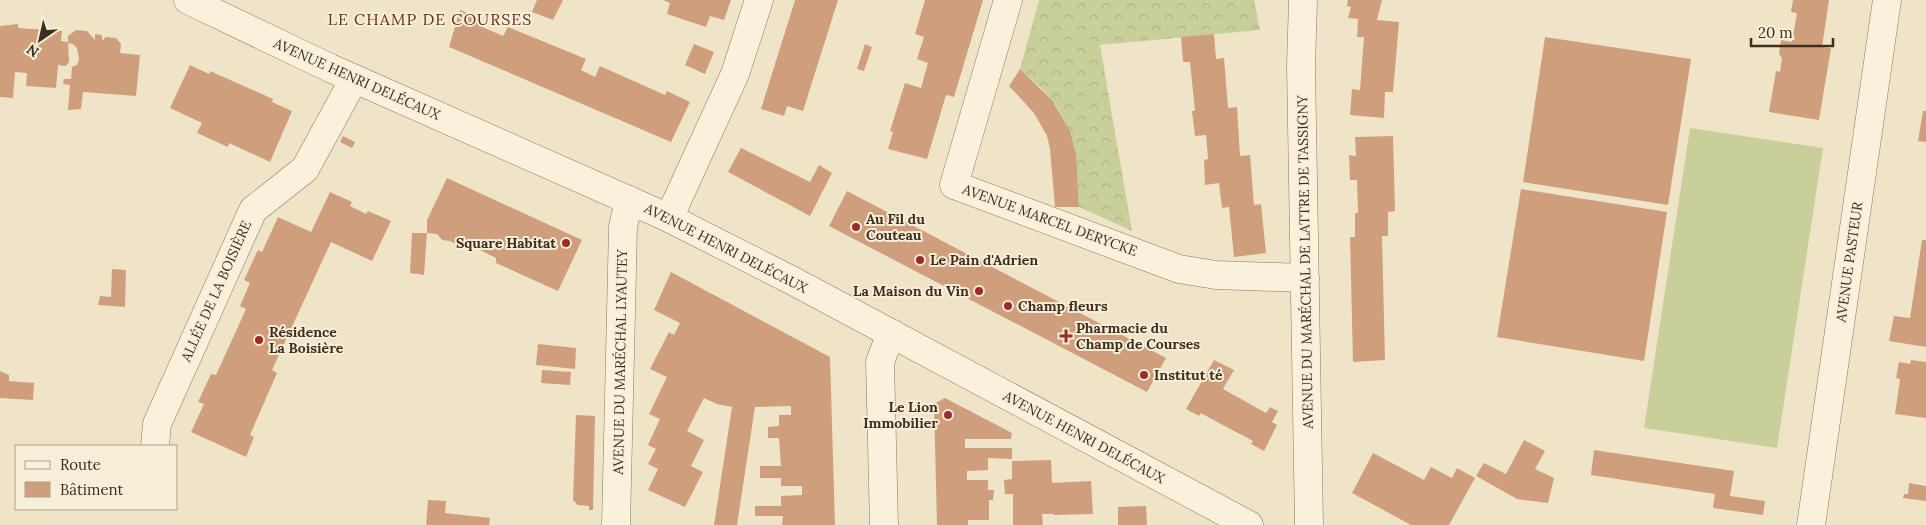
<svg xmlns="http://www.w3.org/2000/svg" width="1926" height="525" viewBox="0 0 1926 525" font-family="Lora,serif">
	<defs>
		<pattern id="forest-crowns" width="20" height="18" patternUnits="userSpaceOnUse" patternTransform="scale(1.25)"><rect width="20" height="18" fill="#c9cf9b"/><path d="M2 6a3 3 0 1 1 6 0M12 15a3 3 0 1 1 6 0" fill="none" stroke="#aeb285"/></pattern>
	</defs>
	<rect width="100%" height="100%" fill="#f0e4c8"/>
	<path fill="url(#forest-crowns)" d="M1039 0H1254L1260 30 1100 45 1132 231 1079 207C1077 168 1076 131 1051 99 1043 88 1031 79 1020 69Z"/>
	<path fill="#c9cf9b" d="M1690 128 1823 148 1777 448 1644 428Z"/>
	<g fill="#cf9f7d">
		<path d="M537 0H563L553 20 532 12Z"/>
		<path d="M663 0H731L724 20 710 16 706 27 667 14 670 3Z"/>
		<path d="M795 0H838L803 111 787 106 784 116 761 109Z"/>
		<path d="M925 0H983L954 97 946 95 927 159 888 149 893 132 890 131 905 83 921 88 928 63 917 59 924 37 915 34Z"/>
		<path d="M1348 0H1382L1377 20 1399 22 1393 92H1385L1384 118 1350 115 1352 89 1360 90 1364 37H1357L1358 19 1348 18 1351 7 1347 6Z"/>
		<path d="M1793 0H1829L1822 47 1831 48 1819 120 1769 112 1776 71 1780 72 1782 58 1779 54 1781 40 1792 42 1797 13 1791 12Z"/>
		<path d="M460 10 482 19 480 26 503 36 508 27 586 59 581 70 595 77 600 66 665 95 667 91 690 102 671 142 449 47Z"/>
		<path d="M18 24V28L62 31 61 41 68 42 69 62 66 66 58 65 56 88 26 86 27 73 15 72 13 98 0 97V26Z"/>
		<path d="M76 30 87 31 95 40V34L102 35V41L106 37 116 38 121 44 120 53 140 55 136 96 83 92 81 109 68 110 70 85 63 84 64 79H71L72 67 77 65 79 59 77 48 73 44 68 43V36Z"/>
		<path d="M1214 34 1216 59 1224 58 1228 108 1237 107 1240 156 1250 155 1254 205 1261 204 1266 253 1234 257 1229 207 1222 208 1219 183 1205 185 1204 160 1208 159 1206 135 1195 136 1192 111H1195L1190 62H1183L1181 37Z"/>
		<path d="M1545 37 1691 59 1668 205 1523 182Z"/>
		<path d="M694 44 714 52 705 74 685 65Z"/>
		<path d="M865 44 872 47 864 71 857 69Z"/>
		<path d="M190 65 209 74 210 71 273 99 272 102 292 111 270 162 229 143 228 147 197 133 202 123 170 108Z"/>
		<path d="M1020 69 1052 100 1070 131 1076 155 1079 207H1055L1050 149 1047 136 1034 113 1009 86Z"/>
		<path d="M1923 111H1926V142L1918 141Z"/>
		<path d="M343 136 355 142 352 148 340 142Z"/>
		<path d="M1393 136 1395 211 1388 212V236H1382L1385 360 1353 362 1350 237H1355V213H1358L1357 180H1350L1349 155 1356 156 1355 137Z"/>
		<path d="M741 148 810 182 819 165 832 173 810 216 728 172Z"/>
		<path d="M447 178 582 240 558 291 496 263V258L474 247 473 252 450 241 442 240 437 234 427 233V220Z"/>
		<path d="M1521 189 1667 212 1644 361 1497 337Z"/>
		<path d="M847 191 1166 358 1147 392 829 226Z"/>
		<path d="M330 192 352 202 350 206 366 214 368 211 391 221 372 261 331 242 272 370 277 373 250 435 254 437 246 457 191 432 204 404 198 402 211 374 216 375 246 309 240 306 250 283 244 280 258 250 262 252 278 217 311 232Z"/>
		<path d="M412 233H427L424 275 410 273Z"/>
		<path d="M1922 240H1926V347L1889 341 1894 316 1910 318Z"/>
		<path d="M112 269 126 270 125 307 98 305 100 296 111 297Z"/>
		<path d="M671 272 830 357 835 525H782L783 516H755V506H781V496L802 495V486H781V478H760V466H781L779 438H768V427L779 426V415H791V406L755 407 737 525H714L732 407 717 404 704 398 687 431 704 440 691 466 703 472 685 507 648 490 658 469 648 464 656 449 648 445 660 419 649 414 667 377 650 369 669 332 674 335 680 323 654 310Z"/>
		<path d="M538 344 576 348 575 369 536 365Z"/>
		<path d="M1214 360 1234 370 1223 389 1266 413 1270 407 1278 411 1272 422 1277 425 1264 451 1251 444 1253 441 1208 417 1201 413 1199 416 1186 409Z"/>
		<path d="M1911 360 1926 362V418L1895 414 1900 379 1896 378 1899 362 1910 364Z"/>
		<path d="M542 370 571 372 570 385 541 383Z"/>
		<path d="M0 371 9 375V381L34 383 33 400 0 398Z"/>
		<path d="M945 398 1012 433 1011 439H965V448H1012V459L988 458V470L967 471V480H988V490H994L993 500H989V520H968V525H937L934 404Z"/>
		<path d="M576 415 595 416 593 510H589V506L578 505 573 500Z"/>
		<path d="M1524 440 1545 451 1535 469 1554 478 1548 503 1517 499 1476 476 1484 463 1506 474Z"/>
		<path d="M1594 450 1734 471 1730 496 1765 501 1763 515 1713 508 1715 494 1591 475Z"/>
		<path d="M1373 453 1424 480 1431 467 1452 478 1457 468 1475 478 1449 525H1411L1352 493Z"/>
		<path d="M1051 460 1052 483 1091 481 1093 514 1054 515V514H1042L1043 525H1013V494H1005L1004 480 1012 479V461Z"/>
		<path d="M1909 483 1926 486V501L1903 498 1904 494H1908Z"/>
		<path d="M428 500 446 501 445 513 490 518 489 525H426Z"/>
		<path d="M1146 506 1147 525H1118V507Z"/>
	</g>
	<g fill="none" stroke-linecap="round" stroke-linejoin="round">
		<defs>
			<g id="minor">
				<path d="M188 0 330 68 669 218 795 282 1249 525"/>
				<path d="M1008 0 954 185 1179 269 1216 275 1305 278"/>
				<path d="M1303 0 1301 66 1309 525"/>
				<path d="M669 218 735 74 759 0"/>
				<path d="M155 446 157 424 253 210 305 169 347 92 352 78"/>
				<path d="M616 525 623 227 629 200"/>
				<path d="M884 525 880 362 891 333"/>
				<path d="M1811 525 1887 0"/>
			</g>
		</defs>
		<use href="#minor" stroke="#8d765c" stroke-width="29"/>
		<use href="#minor" stroke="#faf1dc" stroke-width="28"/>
	</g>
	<g fill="#9e2a2b" stroke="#f7eed8" stroke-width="2">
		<circle cx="856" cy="227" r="5"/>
		<circle cx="566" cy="243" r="5"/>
		<circle cx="920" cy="260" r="5"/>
		<circle cx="979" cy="291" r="5"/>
		<circle cx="1008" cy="306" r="5"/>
		<path d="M1063.5 328.5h5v5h5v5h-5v5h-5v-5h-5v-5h5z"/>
		<circle cx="259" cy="340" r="5"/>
		<circle cx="1144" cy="375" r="5"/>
		<circle cx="948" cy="415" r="5"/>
	</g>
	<g text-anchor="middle" stroke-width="4" stroke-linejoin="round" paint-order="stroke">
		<g font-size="14" fill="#3d2e20" stroke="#f7eed8">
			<text transform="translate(357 79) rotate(24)" y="5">AVENUE HENRI DELÉCAUX</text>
			<text transform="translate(1050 220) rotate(20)" y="5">AVENUE MARCEL DERYCKE</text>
			<text transform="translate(726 248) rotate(27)" y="5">AVENUE HENRI DELÉCAUX</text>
			<text transform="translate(1305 262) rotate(-91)" y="5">AVENUE DU MARÉCHAL DE LATTRE DE TASSIGNY</text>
			<text transform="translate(1849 262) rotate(-82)" y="5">AVENUE PASTEUR</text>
			<text transform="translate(216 291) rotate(-66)" y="5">ALLÉE DE LA BOISIÈRE</text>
			<text transform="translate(620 362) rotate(-89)" y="5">AVENUE DU MARÉCHAL LYAUTEY</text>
			<text transform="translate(1084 437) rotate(28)" y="5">AVENUE HENRI DELÉCAUX</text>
		</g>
		<g font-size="14" font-weight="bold" fill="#3d2e20" stroke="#f7eed8" text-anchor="start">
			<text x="866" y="224">Au Fil du<tspan x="866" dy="16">Couteau</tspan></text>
			<text x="556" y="248" text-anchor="end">Square Habitat</text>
			<text x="930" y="265">Le Pain d'Adrien</text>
			<text x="969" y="296" text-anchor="end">La Maison du Vin</text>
			<text x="1018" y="311">Champ fleurs</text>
			<text x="1076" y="333">Pharmacie du<tspan x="1076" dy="16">Champ de Courses</tspan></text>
			<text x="269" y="337">Résidence<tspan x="269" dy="16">La Boisière</tspan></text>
			<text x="1154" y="380">Institut té</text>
			<text x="938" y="412" text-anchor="end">Le Lion<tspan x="938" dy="16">Immobilier</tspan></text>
		</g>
		<g font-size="16" letter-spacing="1" fill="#6b2e1e" stroke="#f7eed8">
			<text x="430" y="25">LE CHAMP DE COURSES</text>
		</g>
	</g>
	<rect x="15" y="445" width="162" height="65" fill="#f7eed8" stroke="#ada18e"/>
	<rect x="25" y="461" width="25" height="8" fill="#faf1dc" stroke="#ada18e"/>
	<text x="60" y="470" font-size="15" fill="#3d2e20">Route</text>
	<rect x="25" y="482" width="25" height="15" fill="#cf9f7d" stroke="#ada18e"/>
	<text x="60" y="495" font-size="15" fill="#3d2e20">Bâtiment</text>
	<g transform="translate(40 40) rotate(214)" stroke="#f7eed8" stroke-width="4" paint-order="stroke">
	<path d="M0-4L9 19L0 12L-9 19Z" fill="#3d2e20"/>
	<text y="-8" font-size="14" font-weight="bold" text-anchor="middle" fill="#3d2e20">N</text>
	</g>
	<path d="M1751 38v8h82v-8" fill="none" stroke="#3d2e20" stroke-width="2.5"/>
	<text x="1758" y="38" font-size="15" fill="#3d2e20" stroke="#f7eed8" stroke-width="4" paint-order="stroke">20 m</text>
</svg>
